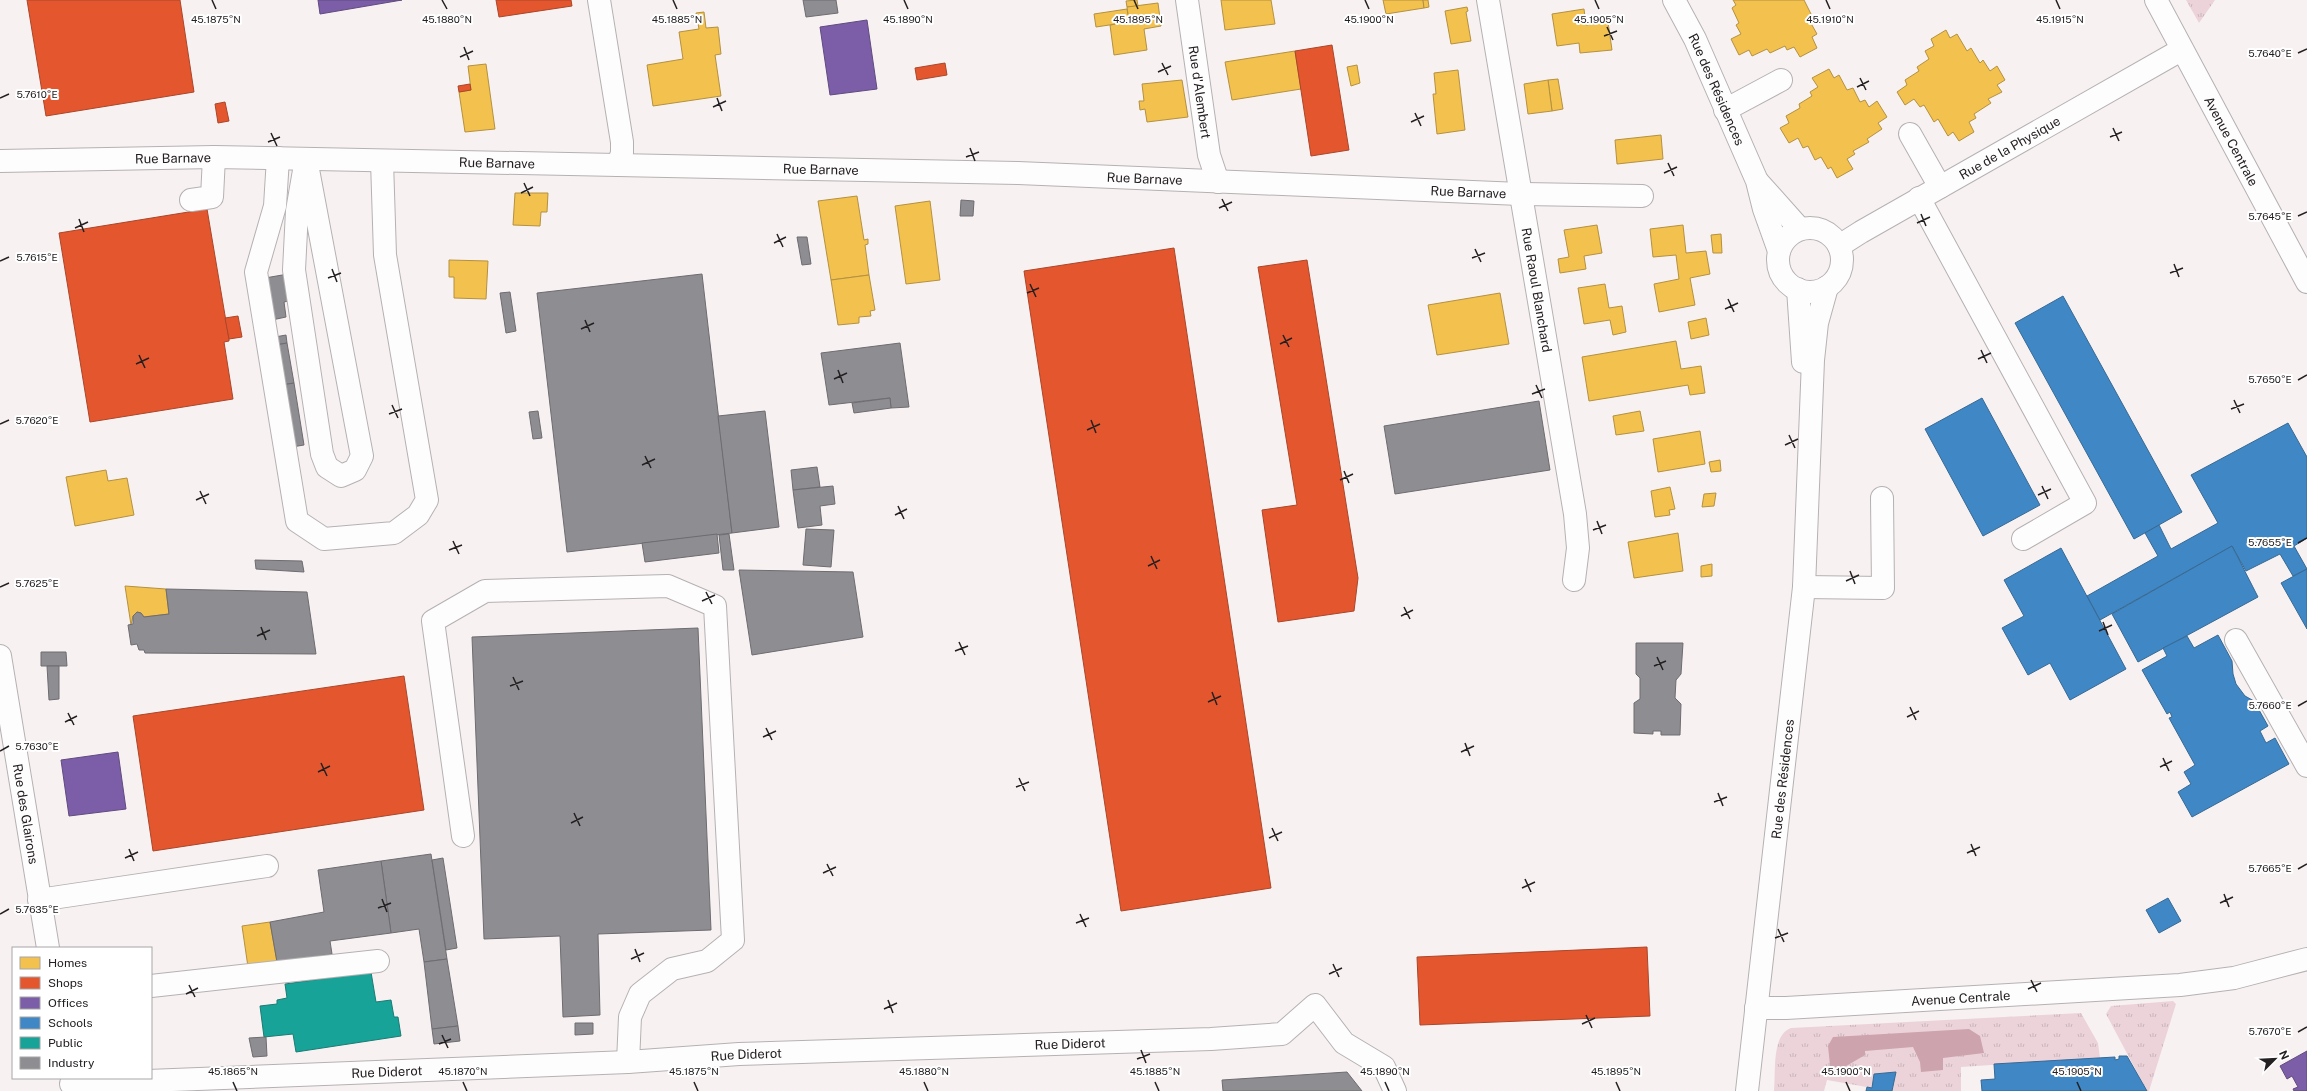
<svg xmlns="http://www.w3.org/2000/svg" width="2307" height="1091" viewBox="0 0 2307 1091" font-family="'Public Sans',sans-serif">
	<defs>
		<pattern id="grass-tufts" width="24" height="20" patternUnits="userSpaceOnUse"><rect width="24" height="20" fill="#ecd3d9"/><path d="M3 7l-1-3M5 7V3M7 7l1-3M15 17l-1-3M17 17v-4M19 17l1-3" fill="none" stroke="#cab5ba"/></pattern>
	</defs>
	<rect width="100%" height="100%" fill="#f8f1f2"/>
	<g fill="url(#grass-tufts)">
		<path d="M2186 0H2215L2199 23Z"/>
		<path d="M2173 1001 2176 1004 2149 1091H2147L2106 1014 2111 1006Z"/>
		<path d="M2081 1013 2098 1043 2100 1058 1961 1067V1091H1892L1895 1072 1874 1074 1872 1088 1827 1080 1824 1091H1774C1776 1073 1771 1035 1791 1028Z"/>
	</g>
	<path fill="#cda3ae" d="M1969 1029 1980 1036 1984 1053 1943 1058V1070L1921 1072 1920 1062 1913 1047 1865 1051V1055L1831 1075 1828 1046 1833 1037Z"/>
	<g fill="#f2c14e" stroke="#b49140">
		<path d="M1137 0 1138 6 1127 7 1126 1Z"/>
		<path d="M1221 0H1271L1275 24 1225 30Z"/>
		<path d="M1383 0H1423L1424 8 1386 14Z"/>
		<path d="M1423 0H1428L1429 7 1424 8Z"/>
		<path d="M1733 0H1804L1812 16 1808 18 1817 34 1812 37 1817 48 1800 57 1794 47 1787 50 1785 46 1770 53 1767 49 1752 56 1749 50 1739 55 1731 39 1741 34 1736 25 1739 23 1732 8 1736 5Z"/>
		<path d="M1158 3 1161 26 1144 29 1147 50 1114 55 1110 25 1129 22 1127 7Z"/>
		<path d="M1467 7 1468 11 1466 12 1471 41 1451 44 1445 11Z"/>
		<path d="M1127 9 1129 22 1096 27 1094 14Z"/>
		<path d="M1584 9 1586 25 1608 22 1612 50 1580 53 1579 43 1557 46 1552 14Z"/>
		<path d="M704 12 706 28 718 27 721 54 715 55 721 96 653 106 647 65 683 59 679 32 699 29 696 13Z"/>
		<path d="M1946 30 1950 38 1957 34 1967 51 1971 48 1980 63 1983 60 1990 71 1997 66 2005 80 1997 85 2002 92 1988 99 1991 103 1974 114 1976 118 1969 122 1974 132 1959 141 1953 132 1948 136 1938 119 1934 122 1924 105 1920 107 1914 99 1905 105 1897 92 1907 85 1905 80 1919 71 1917 67 1929 59 1925 51 1934 46 1931 39Z"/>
		<path d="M1295 51 1301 89 1232 100 1225 62Z"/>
		<path d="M486 64 495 129 465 132 459 92 471 90 468 66Z"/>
		<path d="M1357 65 1360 83 1351 86 1347 67Z"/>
		<path d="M1829 69 1834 78 1839 75 1847 90 1853 88 1860 102 1865 100 1869 107 1877 101 1887 117 1878 123 1882 129 1867 139 1869 142 1853 151 1855 154 1847 159 1853 169 1837 178 1831 167 1828 169 1821 157 1815 160 1808 146 1803 148 1798 138 1789 143 1780 128 1789 123 1786 116 1800 108 1799 104 1812 96 1810 92 1818 87 1812 78Z"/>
		<path d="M1458 70 1465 130 1437 134 1433 94H1436L1434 73Z"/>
		<path d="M1558 79 1563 109 1552 111 1548 80Z"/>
		<path d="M1182 80 1188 117 1147 122 1145 109 1140 110 1139 101H1144L1142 84Z"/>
		<path d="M1548 80 1552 111 1528 114 1524 84Z"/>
		<path d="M1661 135 1663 159 1617 164 1615 140Z"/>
		<path d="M515 193H548L547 212H541L540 226 513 225Z"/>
		<path d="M857 196 864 240 868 239V244L865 245 869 275 831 280 818 201Z"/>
		<path d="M930 201 940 280 906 284 895 206Z"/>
		<path d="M1597 225 1602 253 1584 256 1586 269 1560 273 1558 259 1569 257 1564 230Z"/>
		<path d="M1683 225 1686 253 1706 251 1710 274 1690 278 1695 305 1659 312 1654 284 1679 279 1676 255 1653 257 1650 229Z"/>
		<path d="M1721 234 1722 253H1713L1711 235Z"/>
		<path d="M449 260 488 261 486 299 454 298V277H449Z"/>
		<path d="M869 275 875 310 870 311 871 316 859 317V323L838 325 831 280Z"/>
		<path d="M1605 284 1609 308 1622 306 1626 332 1613 335 1610 320 1584 324 1578 288Z"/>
		<path d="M1500 293 1509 344 1437 355 1428 305Z"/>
		<path d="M1706 318 1709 335 1691 339 1688 322Z"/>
		<path d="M1676 341 1681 369 1701 366 1705 393 1690 395 1688 385 1589 401 1582 357Z"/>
		<path d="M1640 411 1644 431 1616 435 1613 416Z"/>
		<path d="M1700 431 1705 464 1658 472 1653 439Z"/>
		<path d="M1720 460 1721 471 1711 472 1709 462Z"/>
		<path d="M106 470 108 481 127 478 134 515 75 526 66 477Z"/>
		<path d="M1670 487 1675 509 1669 510 1670 515 1655 517 1651 491Z"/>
		<path d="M1716 493 1714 506 1702 507 1704 494Z"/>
		<path d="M1678 533 1683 571 1634 578 1628 542Z"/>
		<path d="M1712 564V576L1701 577V566Z"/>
		<path d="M125 586 166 589 169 614 144 617 141 613 137 612 133 616 131 625Z"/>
		<path d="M270 922 277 962 248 967 242 926Z"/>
	</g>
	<g fill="#e4572e" stroke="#aa462a">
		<path d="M27 0H180L194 92 46 116Z"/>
		<path d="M496 0H571L572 6 499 17Z"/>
		<path d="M1332 45 1349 150 1311 156 1295 51Z"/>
		<path d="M945 63 947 75 917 80 915 68Z"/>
		<path d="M470 84 471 90 459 92 458 86Z"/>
		<path d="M225 102 229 121 218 123 215 104Z"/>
		<path d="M207 209 229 339V341L224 342 233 399 90 422 59 233Z"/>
		<path d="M1174 248 1271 888 1121 911 1024 271Z"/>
		<path d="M1307 260 1358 578 1354 611 1278 622 1262 510 1297 505 1258 267Z"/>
		<path d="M238 316 242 337 229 339 225 318Z"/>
		<path d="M404 676 424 810 153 851 133 716Z"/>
		<path d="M1647 947 1650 1016 1420 1025 1417 957Z"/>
	</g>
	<g fill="#7b5ea7" stroke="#614b7f">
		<path d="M318 0H402L320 14Z"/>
		<path d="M867 20 877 89 830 95 820 27Z"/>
		<path d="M118 752 126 809 69 816 61 760Z"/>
		<path d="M2307 1051V1091H2294L2293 1089 2298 1087 2292 1076 2287 1079 2280 1066Z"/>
	</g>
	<g fill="#3f88c5" stroke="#376994">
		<path d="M2063 296 2182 512 2134 539 2015 323Z"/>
		<path d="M1982 398 2040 505 1983 536 1925 429Z"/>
		<path d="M2288 423 2307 457V538L2294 546 2307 569 2293 576 2280 554 2246 571 2232 546 2100 620 2087 596 2158 556 2145 533 2159 525 2171 549 2218 523 2191 475Z"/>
		<path d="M2232 546 2258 597 2138 662 2112 614Z"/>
		<path d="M2061 548 2126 669 2070 700 2050 663 2028 675 2002 628 2024 616 2004 580Z"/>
		<path d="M2307 569V629L2281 583Z"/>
		<path d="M2218 635 2232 661 2233 674 2236 684 2245 696 2254 701 2268 726 2260 731 2266 743 2275 738 2289 764 2192 817 2178 792 2191 784 2184 772 2195 765 2169 718 2172 717 2170 712 2167 714 2142 670 2167 656 2163 648 2187 636 2194 648Z"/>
		<path d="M2168 898 2181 921 2159 933 2146 910Z"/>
		<path d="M2119 1056H2127L2147 1091H1982L1981 1080 1995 1079 1994 1064 2115 1057V1060L2119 1059Z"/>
		<path d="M1896 1072 1892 1091H1866L1867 1087 1872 1088 1874 1074Z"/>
	</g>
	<path fill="#17a398" stroke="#1b7c74" d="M371 972 376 1002 391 1000 394 1017H398L401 1036 296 1052 293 1034 264 1037 260 1006 277 1004V1000L287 998 285 984Z"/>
	<g fill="#8d8d92" stroke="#6e6c70">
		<path d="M803 0H836L838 13 806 17Z"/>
		<path d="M961 200 974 201 973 216H960Z"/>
		<path d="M797 237H807L811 264 802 265Z"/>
		<path d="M288 274 292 300 284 302 286 317 272 320 265 278Z"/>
		<path d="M702 274 732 533 567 552 537 293Z"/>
		<path d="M510 292 516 331 506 333 500 293Z"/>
		<path d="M286 335 287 343 276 345 275 337Z"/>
		<path d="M287 343 294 383 282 385 276 345Z"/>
		<path d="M900 343 909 407 891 408 890 398 829 405 821 353Z"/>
		<path d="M294 383 304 445 292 447 282 385Z"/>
		<path d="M890 398 891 408 854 413 852 403Z"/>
		<path d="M1539 401 1550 470 1395 494 1384 426Z"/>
		<path d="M538 411 542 438 533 439 529 412Z"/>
		<path d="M765 411 779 527 732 533 718 416Z"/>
		<path d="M817 467 820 487 793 490 791 470Z"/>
		<path d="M833 486 835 504 820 506 822 525 798 528 793 490Z"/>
		<path d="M806 529 834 530 831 567 803 565Z"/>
		<path d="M717 534 719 553 645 562 642 543Z"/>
		<path d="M729 534 734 570H723L719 535Z"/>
		<path d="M255 560 302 561 304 572 256 569Z"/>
		<path d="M739 570 853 572 863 637 752 655Z"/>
		<path d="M166 589 307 592 316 654 145 653 144 650H139L137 644 131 645 128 625 133 624V616L137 612 141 613 144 617 169 614Z"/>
		<path d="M698 628 711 930 598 934 600 1015 563 1017 560 936 484 939 472 637Z"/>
		<path d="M1636 643H1683L1681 674 1676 680 1675 698 1681 704 1680 735H1661V731H1653V734L1634 733V703L1640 699V678L1636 674Z"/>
		<path d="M41 652H66L67 666H41Z"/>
		<path d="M47 666H59V699L49 700Z"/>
		<path d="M431 854 447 959 424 962 419 929 391 933 381 861Z"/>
		<path d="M443 858 457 948 446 950 432 860Z"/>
		<path d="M381 861 391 933 330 941 332 954 277 962 270 922 324 912 318 870Z"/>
		<path d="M447 959 458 1026 432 1029 424 962Z"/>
		<path d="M575 1023H593V1034L575 1035Z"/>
		<path d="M458 1026 460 1041 434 1044 432 1029Z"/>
		<path d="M266 1037 267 1056 253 1057 249 1038Z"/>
		<path d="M1347 1072 1362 1091H1223L1222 1080Z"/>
	</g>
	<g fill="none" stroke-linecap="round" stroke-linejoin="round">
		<defs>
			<g id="minor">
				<path d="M599 0 622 142V153L618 165"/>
				<path id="s1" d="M1187 0 1209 155 1218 182"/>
				<path id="s2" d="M1488 0 1575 514 1578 548 1574 580"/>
				<path id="s3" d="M1674 0 1695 39 1757 181 1764 209 1779 251"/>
				<path id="s4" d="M2156 0 2307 282"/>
				<path d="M1725 110 1781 80"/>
				<path d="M1910 134 1940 187"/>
				<path d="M278 158 275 206 256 272 297 521 324 539 394 533 418 515 427 500 385 255 382 161"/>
				<path d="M306 159 362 456 355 470 341 476 327 467 322 454 294 270 297 211Z"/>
				<path id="s5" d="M0 161 214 157 1018 173 1520 194 1642 196"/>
				<path d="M1758 182 1800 229"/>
				<path d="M1919 198 2085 503 2023 539"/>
				<path d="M191 200 212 197 214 157"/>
				<circle cx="1810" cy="260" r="32"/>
				<path id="s6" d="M1839 246 1861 232 2181 50"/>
				<path d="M1798 289 1803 362"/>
				<path d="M1804 587 1883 588 1882 498"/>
				<path d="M2236 640 2307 766"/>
				<path id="s7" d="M0 656 48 948"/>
				<path d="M463 836 433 621 485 591 668 586 715 606 733 940 707 961 672 969 640 994 630 1017 628 1062"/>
				<path d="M39 900 267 866"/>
				<path d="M151 986 378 961"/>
				<path id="s8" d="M1756 1008H1786L2180 985 2234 978 2307 959"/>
				<path id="s9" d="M71 1084 628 1062 739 1054 1211 1039 1282 1034 1315 1005 1344 1043 1384 1067 1395 1091"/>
				<path id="s10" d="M1747 1091 1804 587 1813 360 1817 323 1827 287"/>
			</g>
		</defs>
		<use href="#minor" stroke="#b5b1b2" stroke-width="24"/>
		<use href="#minor" stroke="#fefdfd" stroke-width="22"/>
	</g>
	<path fill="none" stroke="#242021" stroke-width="1.5" d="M212 0 216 9M442 0 447 9M673 0 677 9M904 0 908 9M1134 0 1138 9M1365 0 1369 9M1595 0 1599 9M1826 0 1830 9M2056 0 2060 9M1607 27 1613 40M1604 36 1617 31M464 47 469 60M2298 53 2307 49M460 57 473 51M1162 63 1168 75M1158 72 1171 66M1860 78 1866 90M1857 87 1869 81M0 98 9 94M717 98 722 111M713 107 726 101M1415 113 1421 126M1411 122 1424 116M2113 128 2119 141M271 133 277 146M2110 137 2122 132M268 142 280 137M970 148 975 161M966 157 979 152M1668 163 1674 176M1664 173 1677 167M524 183 530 196M521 193 533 187M1222 199 1228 211M1219 208 1232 202M1921 214 1926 226M2298 216 2307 212M79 219 84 232M1917 223 1930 217M75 228 88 222M777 234 783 247M774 243 786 237M1475 249 1481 262M1472 258 1485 253M0 261 9 257M2174 264 2179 277M332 269 337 282M2170 273 2183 268M328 278 341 273M1030 284 1036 297M1027 293 1039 288M1728 299 1734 312M1725 309 1738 303M585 320 590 332M581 329 594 323M1283 335 1289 347M1280 344 1292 338M1981 350 1987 363M139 355 145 368M1978 359 1991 353M136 364 149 358M838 370 843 383M834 379 847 373M2298 380 2307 375M1536 385 1542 398M1532 394 1545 389M2234 400 2240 413M392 405 398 418M2231 409 2244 404M389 414 402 409M1091 420 1096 433M0 424 9 420M1087 430 1100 424M1789 435 1795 448M1785 445 1798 439M645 456 651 468M642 465 655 459M1344 471 1349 483M1340 480 1353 474M2042 486 2048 499M200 491 206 504M2038 495 2051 489M196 500 209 494M898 506 904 519M895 515 907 509M1597 521 1602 534M1593 530 1606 525M453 541 459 554M2298 543 2307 538M449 550 462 545M1151 556 1157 569M1148 566 1160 560M1850 571 1855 584M1846 581 1859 575M0 587 9 583M706 592 712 604M702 601 715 595M1404 607 1410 619M1401 616 1413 610M2103 622 2108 635M261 627 266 640M2099 631 2112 625M257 636 270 630M959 642 965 655M955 651 968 646M1657 657 1663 670M1654 666 1666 661M513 677 519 690M510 686 523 681M1212 692 1217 705M1208 702 1221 696M2298 706 2307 701M1910 707 1916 720M68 713 74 725M1907 717 1919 711M65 722 77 716M766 728 772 740M763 737 776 731M1465 743 1470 756M0 751 9 746M1461 752 1474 746M2163 758 2169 771M321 763 327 776M2160 767 2172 761M318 772 330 766M1019 778 1025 791M1016 787 1029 782M1718 793 1723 806M1714 802 1727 797M574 813 580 826M571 823 583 817M1272 828 1278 841M1269 838 1282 832M1971 844 1976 856M129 849 134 861M1967 853 1980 847M125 858 138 852M827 864 833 876M2298 869 2307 864M823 873 836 867M1525 879 1531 892M1522 888 1535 882M2224 894 2229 907M382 899 387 912M2220 903 2233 897M378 908 391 903M0 914 9 909M1080 914 1086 927M1076 923 1089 918M1778 929 1784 942M1775 938 1788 933M635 949 640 962M631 959 644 953M1333 964 1339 977M1329 974 1342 968M2031 980 2037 992M189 985 195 997M2028 989 2041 983M186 994 198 988M888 1000 893 1013M884 1009 897 1003M1586 1015 1592 1028M1582 1024 1595 1018M2298 1032 2307 1027M442 1035 448 1048M439 1044 451 1039M1141 1050 1146 1063M1137 1059 1150 1054M233 1082 237 1091M463 1082 467 1091M694 1082 698 1091M924 1082 928 1091M1155 1082 1159 1091M1385 1082 1389 1091M1616 1082 1620 1091M1846 1082 1850 1091M2077 1082 2081 1091"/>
	<g text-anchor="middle" stroke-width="4" stroke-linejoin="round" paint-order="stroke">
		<g font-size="13" fill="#242021" stroke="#fff">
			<text dy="5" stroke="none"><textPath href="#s3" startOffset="99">Rue des Résidences</textPath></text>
			<text dy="5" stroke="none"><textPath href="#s1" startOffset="93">Rue d'Alembert</textPath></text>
			<text dy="5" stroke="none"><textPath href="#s4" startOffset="160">Avenue Centrale</textPath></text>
			<text dy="5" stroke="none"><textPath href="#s6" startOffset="197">Rue de la Physique</textPath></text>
			<text dy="5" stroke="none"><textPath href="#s5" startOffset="173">Rue Barnave</textPath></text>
			<text dy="5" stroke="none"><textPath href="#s5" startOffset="497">Rue Barnave</textPath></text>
			<text dy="5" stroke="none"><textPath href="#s5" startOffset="821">Rue Barnave</textPath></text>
			<text dy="5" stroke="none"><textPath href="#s5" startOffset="1145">Rue Barnave</textPath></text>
			<text dy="5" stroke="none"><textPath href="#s5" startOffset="1469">Rue Barnave</textPath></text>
			<text dy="5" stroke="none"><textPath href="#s2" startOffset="294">Rue Raoul Blanchard</textPath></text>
			<text dy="5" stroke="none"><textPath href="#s10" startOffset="314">Rue des Résidences</textPath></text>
			<text dy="5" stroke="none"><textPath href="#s7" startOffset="160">Rue des Glairons</textPath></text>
			<text dy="5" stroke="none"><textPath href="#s8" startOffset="205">Avenue Centrale</textPath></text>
			<text dy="5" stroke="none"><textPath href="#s9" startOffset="1000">Rue Diderot</textPath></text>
			<text dy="5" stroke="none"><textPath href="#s9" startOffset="676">Rue Diderot</textPath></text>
			<text dy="5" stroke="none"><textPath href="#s9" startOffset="316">Rue Diderot</textPath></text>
		</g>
	</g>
	<g font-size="10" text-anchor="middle" fill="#242021" stroke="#fff" stroke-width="4" stroke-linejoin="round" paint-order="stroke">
		<text x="908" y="23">45.1890°N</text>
		<text x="2060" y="23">45.1915°N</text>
		<text x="216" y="23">45.1875°N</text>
		<text x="447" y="23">45.1880°N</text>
		<text x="677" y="23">45.1885°N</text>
		<text x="1138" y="23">45.1895°N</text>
		<text x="1369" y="23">45.1900°N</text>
		<text x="1599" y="23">45.1905°N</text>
		<text x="1830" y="23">45.1910°N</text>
		<text x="2270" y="57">5.7640°E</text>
		<text x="37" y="98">5.7610°E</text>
		<text x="2270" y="220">5.7645°E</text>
		<text x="37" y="261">5.7615°E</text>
		<text x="2270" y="383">5.7650°E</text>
		<text x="37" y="424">5.7620°E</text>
		<text x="2270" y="546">5.7655°E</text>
		<text x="37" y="587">5.7625°E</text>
		<text x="2270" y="709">5.7660°E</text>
		<text x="37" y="750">5.7630°E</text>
		<text x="2270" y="872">5.7665°E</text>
		<text x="37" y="913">5.7635°E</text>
		<text x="2270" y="1035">5.7670°E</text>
		<text x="233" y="1075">45.1865°N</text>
		<text x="463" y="1075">45.1870°N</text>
		<text x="694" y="1075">45.1875°N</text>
		<text x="924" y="1075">45.1880°N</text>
		<text x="1155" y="1075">45.1885°N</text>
		<text x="1385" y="1075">45.1890°N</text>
		<text x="1616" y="1075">45.1895°N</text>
		<text x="1846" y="1075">45.1900°N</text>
		<text x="2077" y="1075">45.1905°N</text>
	</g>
	<rect x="12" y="947" width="140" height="132" fill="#ffffff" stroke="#a7a6a6"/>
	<rect x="20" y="957" width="20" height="12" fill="#f2c14e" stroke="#a7a6a6"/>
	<text x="48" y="967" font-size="12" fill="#242021">Homes</text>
	<rect x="20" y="977" width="20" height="12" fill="#e4572e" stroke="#a7a6a6"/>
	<text x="48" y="987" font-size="12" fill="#242021">Shops</text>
	<rect x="20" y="997" width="20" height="12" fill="#7b5ea7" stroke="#a7a6a6"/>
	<text x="48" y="1007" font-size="12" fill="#242021">Offices</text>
	<rect x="20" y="1017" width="20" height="12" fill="#3f88c5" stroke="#a7a6a6"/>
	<text x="48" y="1027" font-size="12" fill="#242021">Schools</text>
	<rect x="20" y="1037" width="20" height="12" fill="#17a398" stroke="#a7a6a6"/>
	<text x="48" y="1047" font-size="12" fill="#242021">Public</text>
	<rect x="20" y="1057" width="20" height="12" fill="#8d8d92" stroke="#a7a6a6"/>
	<text x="48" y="1067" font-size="12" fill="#242021">Industry</text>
	<g transform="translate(2275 1059) rotate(66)" stroke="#ffffff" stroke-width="3" paint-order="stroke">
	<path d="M0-3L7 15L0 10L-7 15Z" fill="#242021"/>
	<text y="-6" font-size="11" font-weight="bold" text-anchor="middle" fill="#242021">N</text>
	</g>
</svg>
